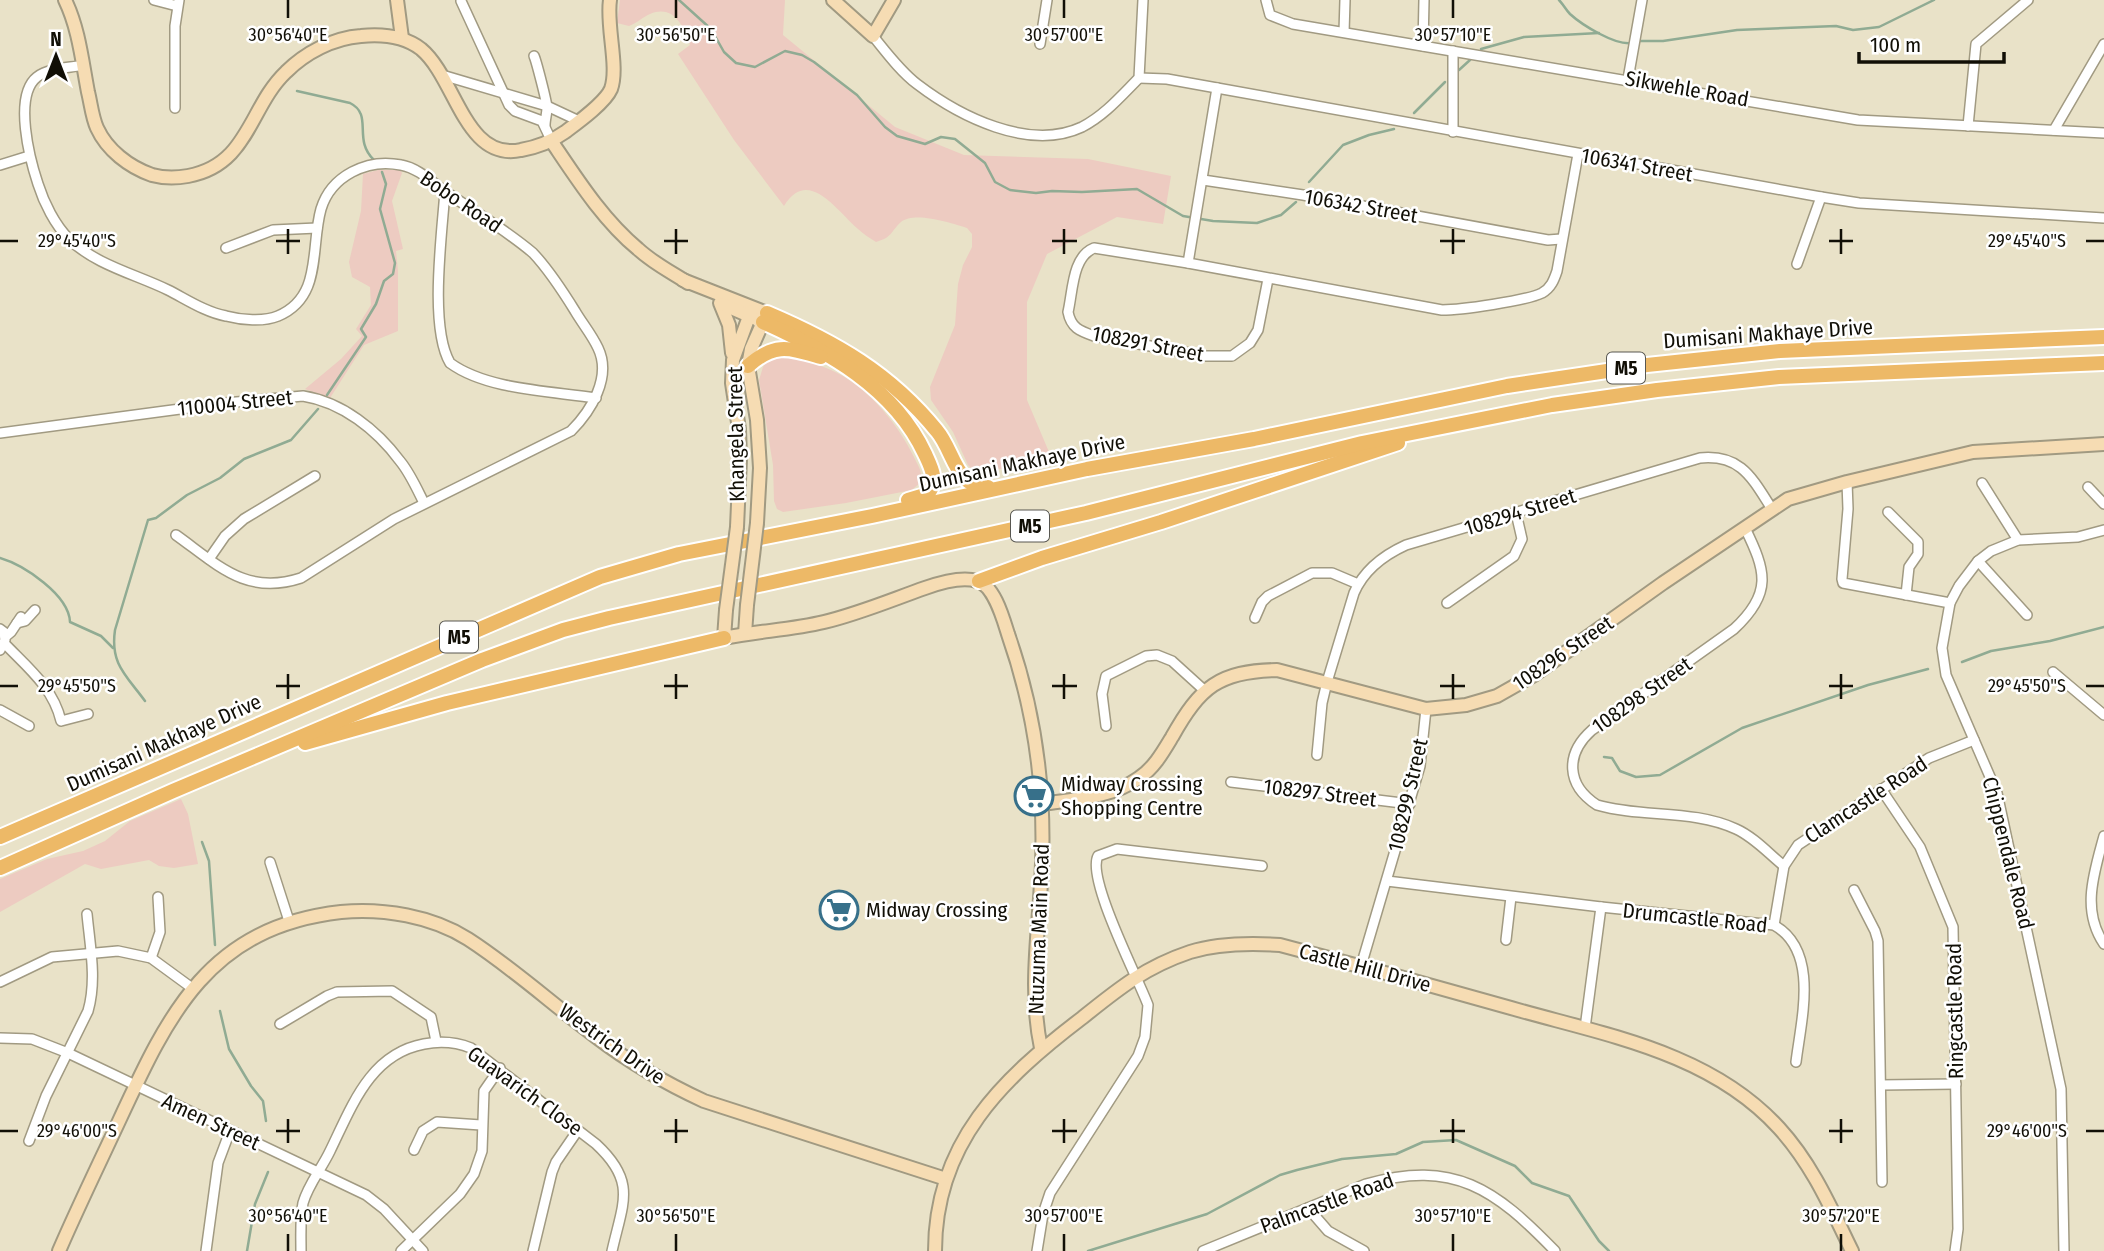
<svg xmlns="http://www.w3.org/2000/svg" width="2104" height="1251" viewBox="0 0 2104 1251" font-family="'Fira Sans Condensed',sans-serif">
	<rect width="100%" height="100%" fill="#e9e2c8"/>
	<g fill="#edcbc1">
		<path d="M620 0H785L783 35 895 127 964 155 1088 159 1171 176 1163 224 1117 217 1047 254 1027 302V400L1049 452 1002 469 973 470 968 465 953 432 931 400 930 387 955 325 958 284 963 265 972 247V234L967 228C952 223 914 211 901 222 890 232 893 237 876 242 870 238 863 234 858 229 837 211 808 166 784 206L734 140 678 54 690 45C684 27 674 4 650 14 643 17 637 23 629 26L617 23Z"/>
		<path d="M378 170H400L402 173 392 201 403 249 396 251 398 271V331L364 345 330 398 305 389 341 359 362 336 356 329 371 305 370 287 352 277 349 262 361 211 363 174Z"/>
		<path d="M787 354C806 361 825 366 843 376 874 395 898 425 914 457 917 464 922 470 921 478 921 484 916 486 912 490L846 503 783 512 777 509 774 501 773 465 759 380 763 367 768 359Z"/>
		<path d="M181 799 188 814 198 864 174 868 159 866 149 860 101 869 85 864 0 912V879L47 859 83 851 105 841 130 821Z"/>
	</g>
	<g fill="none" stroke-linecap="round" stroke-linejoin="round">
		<g stroke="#90ab93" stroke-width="2.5">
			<path d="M679 0 711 29 724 52 736 63 755 67 785 51 802 55 814 62 857 95 885 127 897 136 925 144 941 137 955 139 985 163 995 182 1010 190 1036 193 1052 191 1082 192 1137 189 1183 216 1213 221 1257 223 1281 215 1296 202"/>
			<path d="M1559 0C1563 4 1566 10 1570 14 1582 25 1616 46 1632 43"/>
			<path d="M1638 41H1663L1737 30 1836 26 1853 30 1879 27 1934 0"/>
			<path d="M1481 49 1524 37 1599 33"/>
			<path d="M1459 70 1470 60"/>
			<path d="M297 91 350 103C374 115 352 139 374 160"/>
			<path d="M1414 113 1445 82"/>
			<path d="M1309 182 1343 145 1369 135 1394 129"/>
			<path d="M327 395 366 337 361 329 376 304 384 281 393 274 395 263 380 209 386 184 382 172"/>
			<path d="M0 558C24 565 69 595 70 622L101 636 113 648"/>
			<path d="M1962 662 1991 651 2050 641 2104 627"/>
			<path d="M145 701C126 675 110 664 115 630L148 520 156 518 187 495 220 478 244 459 291 440 318 409"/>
			<path d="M1604 757 1612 758 1620 771 1636 777 1660 775 1742 728 1868 685 1928 669"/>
			<path d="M202 842 209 861 215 945"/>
			<path d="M220 1011 229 1049 251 1086 263 1101 266 1121"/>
			<path d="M247 1251 255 1204 268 1172"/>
			<path d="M1088 1251 1207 1214 1280 1175 1297 1170 1342 1159 1396 1154 1423 1142 1456 1140 1515 1166 1532 1183 1569 1196 1599 1241 1609 1251"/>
		</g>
		<defs>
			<g id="street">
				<path d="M154 0 177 6"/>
				<path d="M1266 0 1270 15 1293 24 1858 120 2104 133"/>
				<path d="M461 1 509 105 515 111 542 121 552 142"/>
				<path d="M1344 32 1345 0"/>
				<path d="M873 36C886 52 900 71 917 84 959 116 1029 152 1082 127 1105 115 1121 96 1139 78L1143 0"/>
				<path d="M1040 44 1047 0"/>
				<path d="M1423 46 1424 0"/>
				<path d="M534 56C536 60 547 102 547 108 547 113 545 120 545 125"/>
				<path d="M83 65C69 68 49 68 37 77 13 96 30 160 38 184 44 203 55 225 69 239 96 265 135 274 168 290 186 299 205 312 226 316 241 320 264 322 278 316 323 297 310 248 321 209 331 176 367 158 401 165 418 168 432 182 446 192 475 212 506 230 533 253 549 270 562 290 575 311 582 323 592 335 598 348 612 377 591 411 571 431L394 519 301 578C246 596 218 565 176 535"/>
				<path d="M442 75 547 106 579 121"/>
				<path d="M1139 78 1167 79 1217 88 1821 197 1859 203 2104 218"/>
				<path d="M1628 79 1642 0"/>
				<path d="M175 108V26L179 0"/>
				<path d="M1968 126 1976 44 2028 0"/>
				<path d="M2054 130 2104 44"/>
				<path d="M1453 132V51"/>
				<path d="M0 165 29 156"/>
				<path d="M1203 180 1303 195 1548 240 1561 239"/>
				<path d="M445 191C442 234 429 327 450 363 487 390 551 391 596 398"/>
				<path d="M226 248 273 230 317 228"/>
				<path d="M1188 263 1217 88"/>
				<path d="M1797 264 1821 197"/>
				<path d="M1268 279 1258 330 1250 343 1232 356H1206L1094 336C1080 331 1071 328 1068 312 1073 291 1072 257 1094 248L1188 263 1442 310C1460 310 1526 301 1542 293 1551 288 1554 280 1557 271L1578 154"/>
				<path d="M0 433 225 403 303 396C342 402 377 430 400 461 410 473 417 489 424 503"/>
				<path d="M1847 482 1848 509 1842 579 1843 583 1950 603"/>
				<path d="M1982 483 2018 540"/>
				<path d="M2088 487 2104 504"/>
				<path d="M1888 512 1918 542V554L1909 567 1906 595"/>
				<path d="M1745 528C1766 571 1773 593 1734 629L1592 730C1565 754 1566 785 1597 805 1642 818 1693 809 1736 829 1754 837 1769 854 1784 866"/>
				<path d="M209 559 225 536 244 519 315 476"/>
				<path d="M1978 561 2027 615"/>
				<path d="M1447 603 1514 556 1522 539 1516 513"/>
				<path d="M1255 618 1262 602 1268 596 1312 573H1332L1358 584"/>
				<path d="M17 623 25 621 35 610"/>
				<path d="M0 629 4 632 5 640 0 650"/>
				<path d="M5 637 11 632 21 617"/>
				<path d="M4 643C27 667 53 687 61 721L88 714"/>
				<path d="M2053 672 2104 715"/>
				<path d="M0 710 29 726"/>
				<path d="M1106 726 1102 694 1106 676 1146 656 1157 655 1172 661 1204 690"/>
				<path d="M1317 755 1322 703 1327 682 1354 593C1364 570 1384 555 1406 545L1700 458C1741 454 1752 478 1772 509"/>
				<path d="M1231 782 1410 804"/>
				<path d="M1881 789 1920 847 1953 927 1958 1229 1955 1251"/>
				<path d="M2104 836C2094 873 2081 910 2104 944"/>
				<path d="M270 862 289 921"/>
				<path d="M1387 881 1601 907 1774 925C1820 951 1801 1020 1796 1062"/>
				<path d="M1854 890 1875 931 1878 941 1882 1182"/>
				<path d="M1774 925 1784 866 1798 845 1929 758 1974 740"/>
				<path d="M1506 940 1511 897"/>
				<path d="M151 958 160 932 158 897"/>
				<path d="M1361 966 1420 766 1426 709"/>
				<path d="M0 982 52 957 118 951 151 958 192 988"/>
				<path d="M280 1024 327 996 337 992 392 991 431 1017 436 1041"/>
				<path d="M1585 1028 1601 907"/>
				<path d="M0 1038 32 1039 68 1053 366 1195 384 1209 423 1251"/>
				<path d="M1881 1085 1956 1084"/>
				<path d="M29 1141 46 1096 88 1011C97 980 90 946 87 914"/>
				<path d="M414 1150 423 1131 437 1122 481 1125"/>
				<path d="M1308 1208 1328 1231 1364 1251"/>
				<path d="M206 1251 218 1163 230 1131"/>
				<path d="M301 1251C301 1235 300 1218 303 1203 308 1185 322 1168 330 1151 352 1106 370 1054 424 1044 440 1041 456 1042 471 1048L596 1144C637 1182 623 1202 612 1251"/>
				<path d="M401 1251 460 1194 474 1174 482 1151 484 1091 500 1068"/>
				<path d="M533 1251 552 1172 556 1162 578 1130"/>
				<path d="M1037 1251 1043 1214 1050 1193 1138 1056 1145 1037 1148 1005C1138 978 1086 878 1098 856L1117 849 1262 866"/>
				<path d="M1203 1251 1366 1184C1454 1159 1495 1189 1555 1251"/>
				<path d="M2064 1251 2061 1089 1997 793 1946 675 1942 648 1950 603 1959 586 1978 561 1991 551 2018 540 2078 537 2104 530"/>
			</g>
			<g id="secondary">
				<path d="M65 0C79 29 82 61 88 92 91 104 92 117 97 128 107 150 129 167 152 175 163 178 177 178 188 176 249 165 249 107 286 72 305 53 333 38 361 36 381 34 404 36 421 49 456 78 465 162 521 150 538 147 551 142 565 132 577 123 605 103 611 89 619 67 606 26 610 0"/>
				<path d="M397 0 402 38"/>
				<path d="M833 0 873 36 894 0"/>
				<path d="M552 142C577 179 603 220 638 249 653 263 671 272 688 283"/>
				<path d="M683 280 767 313 751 349 748 366 757 420 760 468 757 523"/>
				<path d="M720 303 729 325 732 353"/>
				<path d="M722 304 763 322"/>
				<path d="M737 527 740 459 739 429 732 383 733 360 751 311"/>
				<path d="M726 610 724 638C757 631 791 630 824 622 858 614 891 600 925 588 939 583 961 576 977 581 994 585 1003 618 1008 634 1034 708 1045 784 1042 863 1040 925 1028 987 1041 1048"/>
				<path d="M745 634 747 605"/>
				<path d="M1042 804C1074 799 1111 798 1139 778 1154 768 1163 752 1172 737 1200 687 1219 671 1277 670L1426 709 1466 705 1497 696 1534 675 1663 583 1788 499 1847 482 1973 452 2104 444"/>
				<path d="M59 1251C78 1207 99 1164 119 1121 169 1013 209 927 341 912 383 908 432 916 468 939 513 968 552 1004 595 1036 629 1062 665 1083 704 1101L946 1179"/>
				<path d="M935 1251C935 1143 1002 1079 1082 1018 1118 989 1145 967 1190 952 1219 943 1250 943 1280 945 1357 965 1434 986 1511 1008 1605 1035 1710 1052 1779 1128 1812 1164 1831 1208 1852 1251"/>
			</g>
			<g id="primary">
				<path d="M767 313C835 342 890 373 937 431 954 451 956 489 988 487"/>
				<path d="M763 322C827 351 894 387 925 454 932 469 938 480 928 494L908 500"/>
				<path d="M748 366C775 342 789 348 821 357"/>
				<path d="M979 581 1042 558 1161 522 1398 443"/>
				<path d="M305 743 447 703 724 638"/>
				<path d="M0 837 600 577 679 554 872 516 1087 469 1254 439 1507 386 1647 365 1780 351 2104 337"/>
				<path d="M0 868 173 791 482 660 563 630 609 618 1086 513 1362 443 1552 405 1657 390 1779 377 2104 363"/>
			</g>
		</defs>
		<use href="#street" stroke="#a19a82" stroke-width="12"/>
		<use href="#secondary" stroke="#a19a82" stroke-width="16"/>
		<use href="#primary" stroke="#fff" stroke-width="18"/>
		<use href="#street" stroke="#fff" stroke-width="9"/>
		<use href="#secondary" stroke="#f6dcb3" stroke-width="12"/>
		<use href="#primary" stroke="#edb967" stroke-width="14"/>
		<defs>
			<g id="secondary-bridge">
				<path d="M747 605 757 523"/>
				<path d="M726 610 737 527"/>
			</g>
		</defs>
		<use href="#secondary-bridge" stroke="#a19a82" stroke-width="16" stroke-linecap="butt"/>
		<use href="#secondary-bridge" stroke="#f6dcb3" stroke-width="12"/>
	</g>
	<path fill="none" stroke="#110f06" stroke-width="2.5" d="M288 0V18M676 0V18M1064 0V18M1453 0V18M288 229V254M676 229V254M1064 229V254M1453 229V254M1841 229V254M0 241H18M276 241H300M664 241H688M1052 241H1077M1440 241H1465M1829 241H1853M2086 241H2104M288 674V699M676 674V699M1064 674V699M1453 674V699M1841 674V699M0 686H18M276 686H300M664 686H688M1052 686H1077M1440 686H1465M1829 686H1853M2086 686H2104M288 1119V1143M676 1119V1143M1064 1119V1143M1453 1119V1143M1841 1119V1143M0 1131H18M276 1131H300M664 1131H688M1052 1131H1077M1440 1131H1465M1829 1131H1853M2086 1131H2104M288 1234V1251M676 1234V1251M1064 1234V1251M1453 1234V1251M1841 1234V1251"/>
	<defs>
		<symbol id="supermarket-ring" viewBox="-11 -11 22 22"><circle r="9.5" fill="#fff" stroke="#37708a" stroke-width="1.5"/><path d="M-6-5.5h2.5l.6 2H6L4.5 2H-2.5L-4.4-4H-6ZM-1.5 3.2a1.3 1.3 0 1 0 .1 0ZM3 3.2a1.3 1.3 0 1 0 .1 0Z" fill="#37708a"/></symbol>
	</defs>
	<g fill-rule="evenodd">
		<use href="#supermarket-ring" x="1012" y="774" width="44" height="44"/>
		<use href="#supermarket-ring" x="817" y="888" width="44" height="44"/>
	</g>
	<g text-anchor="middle" stroke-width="5" stroke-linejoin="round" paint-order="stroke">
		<g fill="#fff" stroke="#585751" stroke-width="2">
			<rect x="1607" y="352.5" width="38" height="31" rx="5"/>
			<rect x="1011" y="510.5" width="38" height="31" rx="5"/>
			<rect x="440" y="621.5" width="38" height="31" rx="5"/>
		</g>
		<g font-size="19" font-weight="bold" fill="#110f06">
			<text x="1626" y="375">M5</text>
			<text x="1030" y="533">M5</text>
			<text x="459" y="644">M5</text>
		</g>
		<g font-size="21" fill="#110f06" stroke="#fff">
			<text transform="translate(1687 89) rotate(10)" y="7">Sikwehle Road</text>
			<text transform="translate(1637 165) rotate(10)" y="7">106341 Street</text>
			<text transform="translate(461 202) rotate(34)" y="7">Bobo Road</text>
			<text transform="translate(1361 206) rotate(10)" y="7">106342 Street</text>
			<text transform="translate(1768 334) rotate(-4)" y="7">Dumisani Makhaye Drive</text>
			<text transform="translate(1148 344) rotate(11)" y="7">108291 Street</text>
			<text transform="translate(235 403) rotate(-6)" y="7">110004 Street</text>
			<text transform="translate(736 434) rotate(-91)" y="7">Khangela Street</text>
			<text transform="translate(1022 463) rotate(-12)" y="7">Dumisani Makhaye Drive</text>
			<text transform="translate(1520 512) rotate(-17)" y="7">108294 Street</text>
			<text transform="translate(1563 653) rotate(-34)" y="7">108296 Street</text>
			<text transform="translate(1642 695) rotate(-35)" y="7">108298 Street</text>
			<text transform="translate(164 743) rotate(-24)" y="7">Dumisani Makhaye Drive</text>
			<text transform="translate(1320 793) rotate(7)" y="7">108297 Street</text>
			<text transform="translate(1408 795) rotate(-77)" y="7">108299 Street</text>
			<text transform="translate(1866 800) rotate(-33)" y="7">Clamcastle Road</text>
			<text transform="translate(2008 853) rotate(76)" y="7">Chippendale Road</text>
			<text transform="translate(1695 918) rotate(6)" y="7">Drumcastle Road</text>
			<text transform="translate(1039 929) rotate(-88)" y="7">Ntuzuma Main Road</text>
			<text transform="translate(1365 968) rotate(15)" y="7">Castle Hill Drive</text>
			<text transform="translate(1955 1011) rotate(-91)" y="7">Ringcastle Road</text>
			<text transform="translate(612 1044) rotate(35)" y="7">Westrich Drive</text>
			<text transform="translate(525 1091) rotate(36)" y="7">Guavarich Close</text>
			<text transform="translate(211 1122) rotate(25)" y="7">Amen Street</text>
			<text transform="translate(1327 1203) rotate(-20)" y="7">Palmcastle Road</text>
		</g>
		<g font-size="21" fill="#110f06" stroke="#fff" text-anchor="start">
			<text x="1061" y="791">Midway Crossing<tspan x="1061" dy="24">Shopping Centre</tspan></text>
			<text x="866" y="917">Midway Crossing</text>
		</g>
	</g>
	<g font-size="18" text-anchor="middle" fill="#110f06" stroke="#fff" stroke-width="5" stroke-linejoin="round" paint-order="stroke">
		<text x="288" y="41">30°56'40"E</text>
		<text x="676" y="41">30°56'50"E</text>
		<text x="1064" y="41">30°57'00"E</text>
		<text x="1453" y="41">30°57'10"E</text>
		<text x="77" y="247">29°45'40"S</text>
		<text x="2027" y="247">29°45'40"S</text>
		<text x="77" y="692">29°45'50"S</text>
		<text x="2027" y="692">29°45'50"S</text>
		<text x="77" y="1137">29°46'00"S</text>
		<text x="2027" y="1137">29°46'00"S</text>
		<text x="288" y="1222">30°56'40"E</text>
		<text x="676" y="1222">30°56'50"E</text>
		<text x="1064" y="1222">30°57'00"E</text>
		<text x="1453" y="1222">30°57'10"E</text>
		<text x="1841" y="1222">30°57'20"E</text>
	</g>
	<g transform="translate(56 56)" stroke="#ffffff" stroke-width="5" paint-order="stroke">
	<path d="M0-5L12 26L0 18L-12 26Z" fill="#110f06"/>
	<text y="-10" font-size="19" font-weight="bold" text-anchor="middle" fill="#110f06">N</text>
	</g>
	<path d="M1859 52v10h145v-10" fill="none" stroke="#110f06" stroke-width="3.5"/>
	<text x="1870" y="52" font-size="21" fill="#110f06" stroke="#ffffff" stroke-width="5" paint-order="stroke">100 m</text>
</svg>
